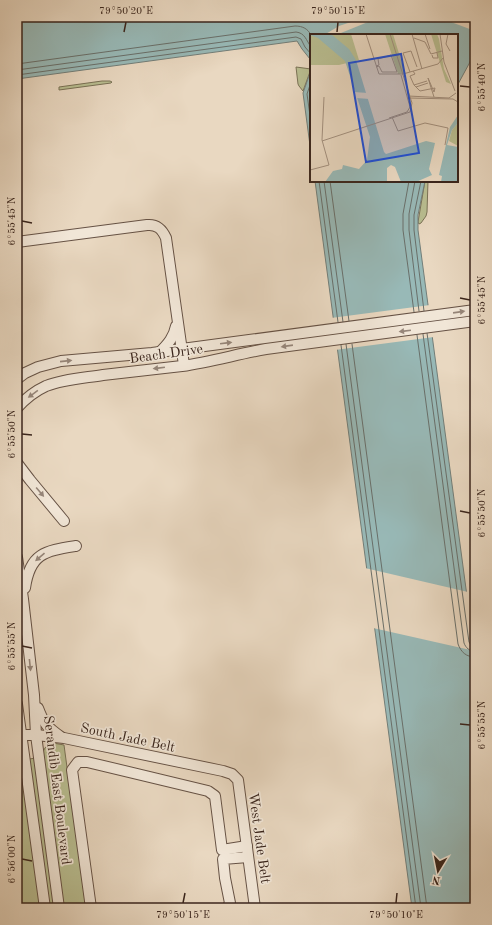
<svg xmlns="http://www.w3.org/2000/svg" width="492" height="925" viewBox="0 0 492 925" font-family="'Old Standard TT',serif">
	<rect width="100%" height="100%" fill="#e9d8c1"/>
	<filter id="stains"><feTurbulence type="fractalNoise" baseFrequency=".005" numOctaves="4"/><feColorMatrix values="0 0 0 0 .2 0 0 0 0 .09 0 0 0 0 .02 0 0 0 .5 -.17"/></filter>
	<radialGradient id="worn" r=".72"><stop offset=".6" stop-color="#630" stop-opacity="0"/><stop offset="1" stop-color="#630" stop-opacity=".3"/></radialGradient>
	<g fill="#b9be91" stroke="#7a7256">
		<path d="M296 67 311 69 303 91 299 86 298 84Z"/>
		<path d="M102 81H110L112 82 111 83 59 90V87Z"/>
		<path d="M425 181H428L427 212 426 216 421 223 419 224 418 222Z"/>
		<path d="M53 743 64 745 86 908H18L17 748 19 750 23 760 42 757C43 750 45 745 53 743Z"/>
	</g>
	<g fill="#98b9b7" stroke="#727e79">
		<path d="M17 17H475V46L470 62 457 86V35H311V63L310 59 302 49 297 41 17 79Z"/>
		<path d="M311 70V153L303 93Z"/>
		<path d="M315 181H425L418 215V230L475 656V908H412Z"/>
	</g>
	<g fill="#e9d8c1">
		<path d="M366 17H402L382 19 368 22 336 35H324L339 26Z"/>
		<path d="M421 17H453L475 25V31L451 22 437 19Z"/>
		<path d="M430 305 434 337 335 350 331 318Z"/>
		<path d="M365 568 468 592 475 641V651L373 628Z"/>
	</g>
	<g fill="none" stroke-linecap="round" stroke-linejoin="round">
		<g stroke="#696f6a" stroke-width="1">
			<path d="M17 64 295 26C303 26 308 29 311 35"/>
			<path d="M17 70 296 32C305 33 306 40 311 47"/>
			<path d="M17 75 296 37 301 39 305 47 311 54"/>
			<path d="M311 82 307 94 311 123"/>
			<path d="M319 181 338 322"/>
			<path d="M324 181 343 322"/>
			<path d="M330 181 349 321"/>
			<path d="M409 181 403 214V230L414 312"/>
			<path d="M415 181 409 214V230L419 311"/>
			<path d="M421 181 414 215V230L424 311"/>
			<path d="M427 333 469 642 471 645 475 646"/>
			<path d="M423 334 464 643C466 648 469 651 475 651"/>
			<path d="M417 335 458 644C461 652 466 657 475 657"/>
			<path d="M346 344 421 908"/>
			<path d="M352 344 427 908"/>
			<path d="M341 345 416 908"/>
		</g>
		<defs>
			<g id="street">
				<path d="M17 242 147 225C157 224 162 229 166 238L184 365"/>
				<path d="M160 352C168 344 174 337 176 326"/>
				<path d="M17 379 25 373 38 367 61 361 152 353 475 310"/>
				<path d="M17 408C25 399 35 391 46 386 64 379 84 378 103 375 129 372 156 369 182 366 210 362 238 354 266 349L475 321"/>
				<path d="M17 463 30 480 64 521"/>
				<path d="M17 557 23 599 34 695 36 735 59 908"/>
				<path d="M25 588C30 553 45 551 76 546"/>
				<path d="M17 704 45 908"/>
				<path d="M38 708C44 724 47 727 61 737"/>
				<path d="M17 735H36L64 738 223 771 232 774 238 780 255 908"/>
				<path d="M91 908 72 770 78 762H87L208 791 215 796 222 850 247 846"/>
				<path d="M227 908 230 903 225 878 223 859 248 857"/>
			</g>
		</defs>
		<use href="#street" stroke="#665245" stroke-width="12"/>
		<use href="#street" stroke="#f1e6d7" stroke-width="10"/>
	</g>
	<defs><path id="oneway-solid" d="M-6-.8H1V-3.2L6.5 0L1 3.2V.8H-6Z"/></defs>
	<g fill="#96867a">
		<use href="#oneway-solid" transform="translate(459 312) rotate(-8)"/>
		<use href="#oneway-solid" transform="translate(405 331) rotate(173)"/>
		<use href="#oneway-solid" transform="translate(226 343) rotate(-7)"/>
		<use href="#oneway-solid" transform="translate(287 346) rotate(172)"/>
		<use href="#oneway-solid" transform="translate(66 361) rotate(-6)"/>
		<use href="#oneway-solid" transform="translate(159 368) rotate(173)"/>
		<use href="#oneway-solid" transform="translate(33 394) rotate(144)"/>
		<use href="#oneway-solid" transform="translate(40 492) rotate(50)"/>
		<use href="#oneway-solid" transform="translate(40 557) rotate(139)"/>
		<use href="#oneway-solid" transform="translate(30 665) rotate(84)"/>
	</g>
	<path fill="none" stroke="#3a251c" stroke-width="1.5" d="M124 32 126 22M337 32 338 22M460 86 470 87M22 221 32 223M460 298 470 300M22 434 32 435M460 511 470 513M22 646 32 648M460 724 470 725M22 859 32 861M183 903 185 893M396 903 397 893"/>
	<g text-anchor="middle" stroke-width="3.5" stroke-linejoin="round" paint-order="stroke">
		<g font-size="14" fill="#3a251c" stroke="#f1e6d7">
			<text transform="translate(166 353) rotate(-8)" y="5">Beach Drive</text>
			<text transform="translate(128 737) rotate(12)" y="5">South Jade Belt</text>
			<text transform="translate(58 790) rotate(83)" y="5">Serandib East Boulevard</text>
			<text transform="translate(260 838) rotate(82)" y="5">West Jade Belt</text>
		</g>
	</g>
	<g transform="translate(310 34)">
		<rect width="148" height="148" fill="#e9d8c1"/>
		<path d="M0 0H41L49 26 29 31H0ZM75 0H83L95 39 88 40ZM121 0H127L129 5 134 35 141 50 136 48ZM148 89V112L139 107 142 96Z" fill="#b9be91"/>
		<path d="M21 0 39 15 46 26 74 118 76 120 116 107 125 109 119 135 122 141 106 148H91L85 133 81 131 77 134V148H15L23 137 32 135 33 131 49 135 57 126 60 103 35 27 8 4 0 1ZM148 81V89L142 96 137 111 148 113V148H131L132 142 129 141 140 93Z" fill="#98b9b7"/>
		<path d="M44 58 58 59 60 65 46 64Z" fill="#e9d8c1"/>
		<path fill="none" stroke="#a3907f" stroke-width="1" d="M56 0 69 40H93L128 30 133 24M102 0 112 35M115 0 120 15M130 0 134 28 145 57M138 0 136 10 140 17M104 4 115 8 121 20 132 17M122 21 123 24H128L127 19M66 32 69 31 68 25 81 21 87 38H72L69 32 66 33M103 37 105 40 100 42 104 51 117 47M100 38 93 19 101 17 107 33M104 51 110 57 125 54 124 58M106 53 118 49M98 62 139 64 146 59M124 63 118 44 124 58M99 64 143 65 148 68M82 83 88 97 115 89 138 94 135 111M79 84 97 78 100 73 91 41M12 107 100 78 102 69 80 0M0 136 19 131 12 106 14 63"/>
		<path fill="#1d4ed8" fill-opacity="0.15" stroke="#1d4ed8" stroke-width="2" d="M91 20 109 119 56 128 39 29Z"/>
		<rect width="148" height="148" fill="none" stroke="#3a251c" stroke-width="2"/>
	</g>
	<rect width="492" height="925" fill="none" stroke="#e9d8c1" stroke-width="44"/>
	<g transform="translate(438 871) rotate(190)" stroke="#f1e6d7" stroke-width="3" paint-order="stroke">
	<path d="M0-3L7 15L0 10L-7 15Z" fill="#3a251c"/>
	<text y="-6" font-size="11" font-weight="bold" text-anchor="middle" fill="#3a251c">N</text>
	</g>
	<rect x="22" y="22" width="448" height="881" fill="none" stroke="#3a251c" stroke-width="1.5"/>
	<g font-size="10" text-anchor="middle" fill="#3a251c">
		<text x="126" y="14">79°50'20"E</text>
		<text x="338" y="14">79°50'15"E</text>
		<text transform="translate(481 87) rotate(-90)" y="4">6°55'40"N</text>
		<text transform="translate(11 221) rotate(-90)" y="4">6°55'45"N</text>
		<text transform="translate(481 300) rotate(-90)" y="4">6°55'45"N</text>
		<text transform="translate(11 434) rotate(-90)" y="4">6°55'50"N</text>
		<text transform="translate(481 513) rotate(-90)" y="4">6°55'50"N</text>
		<text transform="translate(11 646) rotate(-90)" y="4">6°55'55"N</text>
		<text transform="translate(481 725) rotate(-90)" y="4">6°55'55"N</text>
		<text transform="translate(11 859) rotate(-90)" y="4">6°56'00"N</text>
		<text x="183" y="918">79°50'15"E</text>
		<text x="396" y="918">79°50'10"E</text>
	</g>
	<rect width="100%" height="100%" filter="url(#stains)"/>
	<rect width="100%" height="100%" fill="url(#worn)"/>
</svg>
